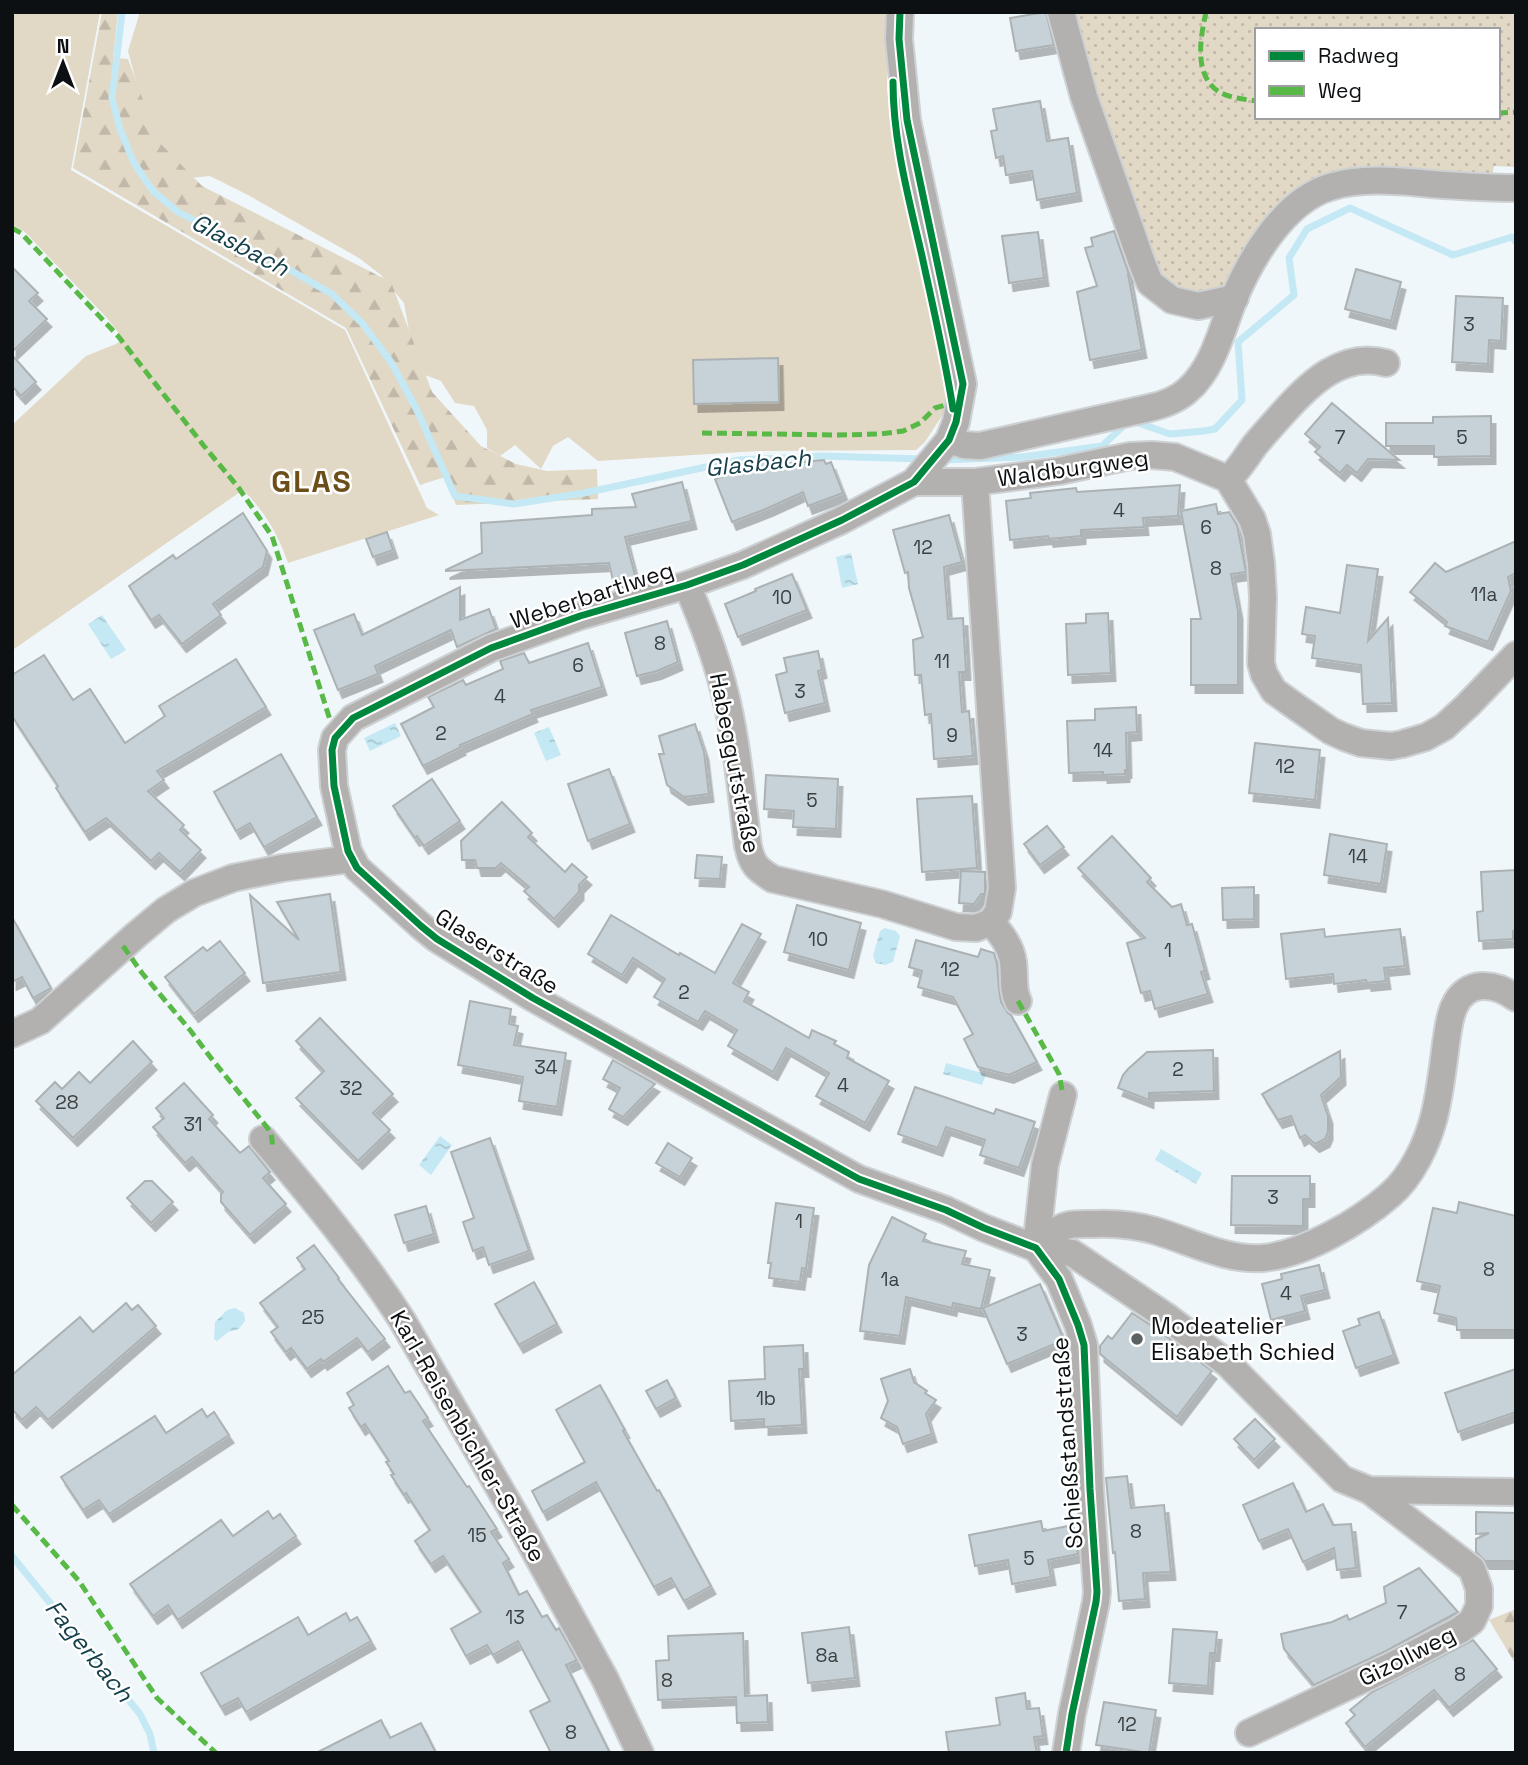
<svg xmlns="http://www.w3.org/2000/svg" width="1528" height="1765" viewBox="0 0 1528 1765" font-family="'Space Grotesk',sans-serif">
	<defs>
		<pattern id="forest-firs" width="22" height="20" patternUnits="userSpaceOnUse" patternTransform="scale(1.75)"><rect width="22" height="20" fill="#e2d8c6"/><path d="M5 1l3.5 6h-7zM16 11l3.5 6h-7z" fill="#c1b8a9"/></pattern>
		<pattern id="park-dots" width="8" height="8" patternUnits="userSpaceOnUse" patternTransform="scale(1.75)"><rect width="8" height="8" fill="#e2d8c6"/><path d="M2 2h.1M6 6h.1" fill="none" stroke="#c1b8a9" stroke-width="1.8" stroke-linecap="round"/></pattern>
		<pattern id="water-ripples" width="26" height="14" patternUnits="userSpaceOnUse" patternTransform="scale(1.75)"><rect width="26" height="14" fill="#c4e8f4"/><path d="M2 4q2-2 4 0t4 0M15 11q2-2 4 0t4 0" fill="none" stroke="#a7c6d0"/></pattern>
		<filter id="shadow"><feDropShadow dx="4.5" dy="8" stdDeviation="0" flood-color="#0004"/></filter>
	</defs>
	<rect width="100%" height="100%" fill="#f0f7fa"/>
	<g fill="#e2d8c6">
		<path d="M12 12H100L71 170 345 330 427 508 439 515 288 563C279 536 264 510 243 490L14 649 12 647V425L86 356 116 344 123 339 107 318 25 232 12 224Z"/>
		<path d="M140 12H887V89L897 172 940 359 947 408 925 442 916 450 758 451 598 461 568 437 553 446 541 469 515 445 500 456 487 448V430L474 406 455 403 441 381 425 375 411 342 404 303 381 275 359 258 248 195 210 176 182 179 136 110V81L128 51Z"/>
	</g>
	<g fill="url(#forest-firs)">
		<path d="M102 12H118L113 58 128 59 158 141 202 186 391 282 432 392 481 446 516 464 547 471 597 469 598 499 456 505 445 477 420 485 346 328 73 168Z"/>
		<path d="M1516 1609V1665L1489 1620Z"/>
	</g>
	<path fill="url(#park-dots)" fill-rule="evenodd" d="M1073 12H1516V167L1494 166 1491 181 1331 183 1228 294 1195 301 1147 270ZM1257 30H1498V117H1257Z"/>
	<g fill="url(#water-ripples)">
		<path d="M851 553 858 584 842 588 836 557Z"/>
		<path d="M102 615 126 650 111 659 88 624Z"/>
		<path d="M395 723 401 736 370 751 364 738Z"/>
		<path d="M549 727 561 755 546 761 534 733Z"/>
		<path d="M885 928 896 931 900 936 893 962 885 965 876 963 873 956 880 931Z"/>
		<path d="M946 1063 986 1074 982 1085 943 1074Z"/>
		<path d="M440 1136 452 1145 431 1175 419 1165Z"/>
		<path d="M1161 1149 1202 1173 1196 1184 1155 1160Z"/>
		<path d="M235 1308 244 1313 245 1321 239 1329 228 1332 217 1341 214 1339 215 1322 227 1310Z"/>
	</g>
	<g fill="none" stroke-linecap="round" stroke-linejoin="round">
		<g stroke="#c4e8f4" stroke-width="7">
			<path d="M122 12 112 98 120 129 134 163 153 191 178 212 283 266 332 294 362 323 391 362 417 410 455 496 514 504 584 493 739 460 822 456 923 459"/>
			<path d="M942 460 1022 457 1102 446 1130 420 1170 434 1204 431 1215 429 1242 400 1238 342 1294 295 1289 258 1307 229 1350 208 1453 255 1512 237 1516 242"/>
			<path d="M12 1556 140 1714 150 1734 154 1753"/>
		</g>
	</g>
	<g fill="#c6d2d7" stroke="#acb2b4" stroke-width="2" filter="url(#shadow)">
		<path d="M1046 12 1054 45 1016 51 1010 18Z"/>
		<path d="M1040 101 1047 141 1068 138 1077 193 1037 200 1032 171 1006 175 1003 156 996 158 991 131 997 130 993 109Z"/>
		<path d="M1114 231 1129 274H1128L1142 350 1090 360 1077 292 1097 286 1085 248 1093 246 1091 238Z"/>
		<path d="M1038 232 1044 278 1009 283 1002 236Z"/>
		<path d="M12 267 38 293 29 301 47 319 12 352Z"/>
		<path d="M1356 269 1401 282 1391 321 1345 309Z"/>
		<path d="M1456 296 1503 298 1501 341 1489 340 1488 364 1452 362Z"/>
		<path d="M12 355 36 382 21 396 12 386Z"/>
		<path d="M778 358 779 402 694 404 693 360Z"/>
		<path d="M1332 403 1399 460 1368 459 1357 473 1347 465 1340 473 1315 452 1320 447 1305 434Z"/>
		<path d="M1491 416V456L1434 457V446H1386V423H1433V417Z"/>
		<path d="M776 457 780 464 824 460 826 464 831 462 843 493 808 506 803 492 768 508 732 522 715 479Z"/>
		<path d="M682 482 692 521 625 537 637 583 615 589 609 563H610L446 571V570L482 553 481 523 592 515V509L636 507 632 494Z"/>
		<path d="M1180 485 1178 516 1143 518 1144 527 1081 530V536L1049 539 1048 536 1010 540 1006 501 1031 498 1030 493 1076 488 1077 492Z"/>
		<path d="M1216 504 1218 514 1229 512 1237 525 1245 567 1246 572 1231 574 1238 611V685H1191V619H1201L1181 511Z"/>
		<path d="M243 513 267 551 263 567 213 604 221 615 182 644 159 615 151 620 129 586 173 555 176 559Z"/>
		<path d="M949 515 962 562 944 567 948 619 963 618 966 672H959L962 712 969 711 973 756 934 759 931 714 925 715 921 675H915L913 640 923 637 909 588 908 572 905 573 893 530Z"/>
		<path d="M387 532 393 550 373 557 366 539Z"/>
		<path d="M1516 541V573L1508 577 1511 591 1488 642 1445 626 1447 622 1410 592 1435 563 1446 572Z"/>
		<path d="M1347 565 1378 569 1368 641 1388 618 1392 703 1363 704 1361 665 1312 658 1315 636 1302 634 1306 607 1340 613Z"/>
		<path d="M792 574 807 610 738 637 725 604 756 591 755 589Z"/>
		<path d="M460 587V620L489 609 496 629 457 647 451 630 375 666 378 674 338 690 314 630 354 614 362 635Z"/>
		<path d="M1108 613 1111 673 1068 675 1066 624 1086 623V614Z"/>
		<path d="M667 621 678 662 657 671 637 676 625 633Z"/>
		<path d="M588 643 602 687 531 710 533 714 460 745 461 747 423 766 401 724 434 707 428 697 463 680 466 685 503 669 500 661 524 653 529 663Z"/>
		<path d="M818 651 822 670 818 671 825 703 785 713 776 675 787 672 784 658Z"/>
		<path d="M44 655 73 700 90 689 125 743 165 716 159 706 236 659 266 707 157 771 164 780 148 791 184 825 180 830 201 850 180 872 159 853 151 861 106 818 85 832 56 788 58 786 12 716V675Z"/>
		<path d="M1136 707 1137 732 1126 733 1127 770H1125V774L1103 775V772L1069 773 1067 721 1095 720V709Z"/>
		<path d="M695 724 704 752 709 794 684 797 667 785 659 754H664L659 736Z"/>
		<path d="M1255 743 1320 750 1315 800 1249 793Z"/>
		<path d="M281 754 317 817 264 847 250 823 236 831 214 792Z"/>
		<path d="M609 769 630 824 588 841 568 784Z"/>
		<path d="M766 775 838 779 836 829 793 827 794 811 764 809Z"/>
		<path d="M432 779 460 821 424 846 417 836 415 838 393 806Z"/>
		<path d="M972 796 977 868 922 872 917 799Z"/>
		<path d="M502 802 532 833 528 837 565 872 572 864 587 877 579 885V892L554 919 524 891 529 887 501 863 496 868H477L475 860H462L461 841Z"/>
		<path d="M1047 826 1064 847 1040 865 1024 844Z"/>
		<path d="M1330 834 1387 844 1381 884 1324 875Z"/>
		<path d="M1112 836 1151 878 1147 882 1172 907 1181 904 1187 925 1192 924 1205 971 1201 972 1208 994 1155 1009 1150 991 1141 993 1127 943 1145 938 1078 868Z"/>
		<path d="M697 855 722 857 720 879 695 878Z"/>
		<path d="M1516 870V930L1513 931V939L1479 941 1477 912 1483 911 1481 872Z"/>
		<path d="M961 871 985 872V894H981L974 904 959 903Z"/>
		<path d="M1254 887V919L1223 920 1222 888Z"/>
		<path d="M330 894 341 972 263 983 250 895 299 940 277 902Z"/>
		<path d="M797 905 861 923 849 970 784 952Z"/>
		<path d="M611 915 679 955 680 953 715 973 742 924 761 934 733 983 749 992 744 1001 809 1038 812 1030 836 1041 834 1044 849 1052 847 1058 889 1081 865 1123 816 1096 829 1073 786 1048 773 1072 728 1046 737 1030 705 1011 698 1022 654 997 665 979 633 958 622 975 588 954Z"/>
		<path d="M12 917 51 988 33 998 22 977 12 982Z"/>
		<path d="M1324 929 1325 937 1400 929 1405 966 1384 968 1386 981 1367 983 1366 980 1334 984 1333 974 1286 979 1281 934Z"/>
		<path d="M916 940 978 957 981 949 994 953 997 964 999 989 1001 1002 1008 1013 1011 1015 1037 1062 1009 1075 978 1067 964 1039 973 1034 953 997 918 987 922 971 909 967Z"/>
		<path d="M220 941 245 973 194 1014 165 977 203 947 207 951Z"/>
		<path d="M470 1001 511 1009 509 1024 518 1026 514 1045 566 1053 557 1107 519 1101 523 1077 458 1065Z"/>
		<path d="M320 1018 393 1094 373 1113 390 1130 358 1161 296 1098 324 1071 296 1041Z"/>
		<path d="M133 1041 152 1062 73 1138 36 1101 55 1082 62 1089 79 1072 90 1083Z"/>
		<path d="M1213 1050 1214 1091 1149 1093V1100L1118 1088 1123 1075 1128 1069 1147 1052Z"/>
		<path d="M1340 1051 1341 1077 1321 1095 1328 1116V1132L1325 1139 1315 1144 1305 1135 1300 1138 1291 1116 1278 1120 1262 1094Z"/>
		<path d="M613 1060 655 1084 623 1117 609 1109 620 1088 603 1079Z"/>
		<path d="M184 1083 213 1115 209 1119 240 1153 249 1146 270 1172 263 1178 286 1204 250 1235 221 1202V1194L223 1192 192 1157 185 1163 153 1127 164 1118 156 1108Z"/>
		<path d="M915 1087 994 1114 996 1109 1035 1122 1019 1168 980 1155 985 1140 946 1127 938 1148 898 1134Z"/>
		<path d="M490 1138 529 1251 489 1265 483 1247 473 1251 463 1222 474 1218 451 1152Z"/>
		<path d="M668 1143 692 1158 680 1177 656 1163Z"/>
		<path d="M1232 1176H1310V1199H1303V1226L1231 1225Z"/>
		<path d="M145 1181H152L173 1202 151 1223 127 1198Z"/>
		<path d="M1459 1202 1516 1216V1330H1457L1456 1318 1434 1313 1440 1286 1417 1281 1433 1208 1457 1213Z"/>
		<path d="M776 1203 814 1208 806 1269 802 1268 800 1282 769 1278 771 1263H768Z"/>
		<path d="M426 1206 434 1234 404 1243 395 1215Z"/>
		<path d="M892 1217 926 1234 923 1241 966 1251 962 1264 990 1270 981 1309 953 1303 952 1308 906 1297 900 1336 860 1331 869 1265Z"/>
		<path d="M314 1245 339 1278 338 1279 385 1339 368 1352 357 1338 323 1362 321 1359 307 1369 291 1348 286 1352 271 1332 278 1327 260 1303 305 1269 297 1258Z"/>
		<path d="M1319 1265 1325 1290 1301 1296 1305 1311 1271 1320 1262 1284 1282 1279 1281 1274Z"/>
		<path d="M534 1282 557 1324 519 1345 495 1304Z"/>
		<path d="M1040 1284 1064 1340 1007 1364 983 1308Z"/>
		<path d="M126 1303 132 1310 138 1305 156 1326 48 1420 36 1407 22 1420 12 1409V1375L80 1317 93 1332Z"/>
		<path d="M1379 1312 1394 1355 1356 1368 1343 1331 1360 1325 1358 1319Z"/>
		<path d="M1132 1313 1158 1330 1212 1371 1177 1417 1100 1354V1346L1108 1336 1112 1339Z"/>
		<path d="M803 1345 804 1369H799L802 1425 764 1427V1419L731 1421 729 1381 765 1379 764 1347Z"/>
		<path d="M388 1366 405 1393 410 1391 428 1418 423 1421 467 1487 469 1486 497 1529 491 1532 509 1559 503 1563 519 1595 527 1591 542 1617 547 1615 556 1630 559 1628 577 1660 566 1665 610 1753H551L530 1711 550 1701 518 1641 493 1655 487 1645 466 1656 451 1629 481 1612 443 1556 431 1564 415 1541 430 1530 406 1493 404 1495 391 1475 394 1474 386 1462 389 1461 365 1424 361 1427 349 1408 354 1405 347 1393Z"/>
		<path d="M910 1369 914 1382 927 1391 925 1393 936 1400 926 1414 932 1434 903 1444 897 1427 881 1418 888 1401 881 1379Z"/>
		<path d="M1516 1369V1412L1458 1432 1445 1393Z"/>
		<path d="M667 1380 676 1398 656 1409 646 1391Z"/>
		<path d="M600 1385 625 1430 623 1431 657 1491 659 1490 711 1586 684 1601 671 1578 654 1587 596 1482 543 1512 532 1491 585 1462 556 1410Z"/>
		<path d="M202 1409 207 1417 214 1412 229 1435 109 1514 99 1500 83 1510 61 1477 155 1416 166 1433Z"/>
		<path d="M1255 1419 1275 1439 1254 1460 1234 1439Z"/>
		<path d="M1127 1476 1131 1508 1164 1505 1171 1572 1143 1573 1145 1599 1119 1601 1115 1552 1113 1553 1106 1478Z"/>
		<path d="M1293 1483 1306 1512 1323 1504 1333 1525 1351 1524 1356 1568 1337 1570 1334 1548 1303 1562 1288 1529 1259 1541 1243 1505Z"/>
		<path d="M268 1511 273 1519 280 1514 296 1536 178 1620 168 1605 153 1616 130 1584 221 1520 233 1536Z"/>
		<path d="M1476 1512 1516 1513V1561H1485L1476 1552V1539L1489 1533 1476 1534Z"/>
		<path d="M1041 1521 1043 1531 1073 1525 1078 1554 1048 1560 1051 1577 1012 1584 1008 1560 975 1566 969 1535Z"/>
		<path d="M1419 1568 1458 1612 1386 1651 1314 1685 1284 1649 1281 1634 1332 1622 1347 1615 1349 1620 1386 1603 1384 1587Z"/>
		<path d="M346 1613 350 1621 357 1617 371 1641 246 1712 238 1698 221 1707 201 1673 298 1617 308 1635Z"/>
		<path d="M849 1627 855 1678 808 1683 802 1633Z"/>
		<path d="M1173 1629 1217 1632 1215 1653H1210L1208 1686 1169 1683Z"/>
		<path d="M743 1633 745 1696 767 1695 768 1722 737 1723 736 1697 658 1700 656 1661 669 1660 668 1636Z"/>
		<path d="M1473 1640 1497 1669 1449 1708 1434 1690 1365 1747 1346 1723 1355 1715 1350 1710 1372 1692Z"/>
		<path d="M1025 1693 1027 1709 1039 1708 1043 1736 1034 1737 1037 1753H949L946 1732 1000 1725 996 1698Z"/>
		<path d="M1104 1702 1156 1710 1149 1753 1096 1745Z"/>
		<path d="M381 1720 390 1738 421 1723 436 1753H316Z"/>
	</g>
	<g fill="none" stroke-linecap="round" stroke-linejoin="round">
		<defs>
			<g id="minor">
				<path d="M900 12 899 39 907 120 963 384 956 422 949 440 914 482 842 520 743 565 687 585 580 616 491 648 353 718 335 738 332 750 334 786 348 851 357 868 421 926 437 939 533 998 859 1179 946 1210 984 1228 1036 1248 1059 1279 1078 1325 1084 1345 1090 1489 1097 1592 1096 1602 1072 1714 1066 1753"/>
				<path d="M1061 12 1084 97 1142 263 1150 283 1172 300 1198 306 1235 298"/>
				<path d="M949 440 964 445 980 446 1149 408C1163 405 1177 400 1188 390 1213 368 1221 332 1233 301 1250 259 1284 201 1330 187 1362 177 1398 181 1431 184 1459 186 1487 188 1516 188"/>
				<path d="M1228 479C1239 470 1246 457 1255 445 1264 434 1274 423 1284 412 1310 383 1343 351 1386 363"/>
				<path d="M914 482H975L1059 471 1130 456 1151 455 1175 457 1228 479 1252 519 1257 534 1261 563 1263 597 1261 663 1264 674 1274 691 1295 706 1331 731 1344 737 1361 743 1391 746 1402 744 1426 737 1444 727 1468 705 1516 655"/>
				<path d="M687 585C701 618 714 651 723 686 737 738 741 793 748 846 752 865 757 869 773 879L882 904 956 927 976 928 991 922 998 912 1002 888 975 482"/>
				<path d="M991 922C1001 934 1011 946 1013 962 1015 975 1012 989 1018 1001"/>
				<path d="M12 1034 40 1021 136 935 166 910 194 893 233 878 282 868 351 859"/>
				<path d="M263 1139C312 1197 361 1256 402 1320L515 1515 605 1679 640 1753"/>
				<path d="M1036 1248C1044 1242 1052 1233 1061 1228 1069 1223 1083 1224 1092 1224 1113 1223 1136 1225 1156 1231 1190 1241 1227 1261 1263 1258 1305 1254 1359 1222 1390 1195 1412 1176 1427 1144 1434 1117 1440 1093 1443 1068 1446 1043 1448 1031 1449 1018 1454 1007 1466 979 1495 982 1516 998"/>
				<path d="M1036 1248 1072 1253 1167 1317 1228 1364 1342 1479 1369 1490 1516 1492"/>
				<path d="M1036 1248 1045 1165 1063 1095"/>
				<path d="M1249 1733 1393 1665 1460 1630 1472 1621 1479 1606V1589L1472 1569 1369 1490"/>
			</g>
		</defs>
		<use href="#minor" stroke="#cdd1d4" stroke-width="30"/>
		<use href="#minor" stroke="#b3b1af" stroke-width="26"/>
		<g stroke="#58b947" stroke-width="5" stroke-dasharray="10 5" stroke-linecap="butt">
			<path d="M1206 12C1201 35 1194 70 1214 88 1225 98 1243 99 1257 101"/>
			<path d="M1498 113 1516 112"/>
			<path d="M12 228 21 233 118 336 204 446 238 487 272 536 330 720"/>
			<path d="M702 433 836 435 880 434 903 431 920 423 935 408 956 402"/>
			<path d="M123 946 142 973 190 1030 211 1058 266 1126C272 1134 273 1140 272 1149"/>
			<path d="M1018 1001 1059 1074 1063 1095"/>
			<path d="M12 1505 79 1581 157 1698 216 1753"/>
		</g>
		<defs>
			<g id="cycleway">
				<path d="M900 12 899 39 907 120 963 384 956 422 949 440 914 482 842 520 743 565 687 585 580 616 491 648 353 718 335 738 332 750 334 786 348 851 357 868 421 926 437 939 533 998 859 1179 946 1210 984 1228 1036 1248 1059 1279 1078 1325 1084 1345 1090 1489 1097 1592 1096 1602 1072 1714 1066 1753"/>
				<path d="M893 82C893 142 909 199 922 256 933 307 945 358 953 409"/>
			</g>
		</defs>
		<use href="#cycleway" stroke="#fff" stroke-width="11"/>
		<use href="#cycleway" stroke="#00873e" stroke-width="7"/>
	</g>
	<circle fill="#5c6163" stroke="#fff" stroke-width="2.5" cx="1137" cy="1339" r="7"/>
	<g text-anchor="middle" stroke-width="5" stroke-linejoin="round" paint-order="stroke">
		<g font-size="19" fill="#3b4043">
			<text x="1469" y="331">3</text>
			<text x="1340" y="444">7</text>
			<text x="1462" y="444">5</text>
			<text x="1119" y="517">4</text>
			<text x="1206" y="534">6</text>
			<text x="923" y="554">12</text>
			<text x="1216" y="575">8</text>
			<text x="1484" y="601">11a</text>
			<text x="782" y="604">10</text>
			<text x="660" y="650">8</text>
			<text x="942" y="668">11</text>
			<text x="578" y="672">6</text>
			<text x="800" y="698">3</text>
			<text x="500" y="703">4</text>
			<text x="441" y="740">2</text>
			<text x="952" y="742">9</text>
			<text x="1103" y="757">14</text>
			<text x="1285" y="773">12</text>
			<text x="812" y="807">5</text>
			<text x="1358" y="863">14</text>
			<text x="818" y="946">10</text>
			<text x="1168" y="957">1</text>
			<text x="950" y="976">12</text>
			<text x="684" y="999">2</text>
			<text x="546" y="1074">34</text>
			<text x="1178" y="1076">2</text>
			<text x="843" y="1092">4</text>
			<text x="351" y="1095">32</text>
			<text x="67" y="1109">28</text>
			<text x="193" y="1131">31</text>
			<text x="1273" y="1204">3</text>
			<text x="799" y="1228">1</text>
			<text x="1489" y="1276">8</text>
			<text x="890" y="1286">1a</text>
			<text x="1286" y="1300">4</text>
			<text x="313" y="1324">25</text>
			<text x="1022" y="1341">3</text>
			<text x="766" y="1405">1b</text>
			<text x="1136" y="1538">8</text>
			<text x="477" y="1542">15</text>
			<text x="1029" y="1565">5</text>
			<text x="1402" y="1619">7</text>
			<text x="515" y="1624">13</text>
			<text x="827" y="1662">8a</text>
			<text x="1460" y="1681">8</text>
			<text x="667" y="1687">8</text>
			<text x="1127" y="1731">12</text>
			<text x="571" y="1739">8</text>
		</g>
		<g font-size="23" fill="#0d1012" stroke="#fff">
			<text transform="translate(1073 468) rotate(-8)" y="8">Waldburgweg</text>
			<text transform="translate(592 595) rotate(-18)" y="8">Weberbartlweg</text>
			<text transform="translate(735 763) rotate(79)" y="8">Habeggutstraße</text>
			<text transform="translate(497 951) rotate(32)" y="8">Glaserstraße</text>
			<text transform="translate(468 1436) rotate(60)" y="8">Karl-Reisenbichler-Straße</text>
			<text transform="translate(1067 1443) rotate(-94)" y="8">Schießstandstraße</text>
			<text transform="translate(1407 1656) rotate(-27)" y="8">Gizollweg</text>
		</g>
		<g font-size="23" fill="#0d1012" stroke="#fff" text-anchor="start">
			<text x="1151" y="1334">Modeatelier<tspan x="1151" dy="26">Elisabeth Schied</tspan></text>
		</g>
		<g font-size="24" font-style="italic" fill="#15404c" stroke="#fff">
			<text transform="translate(240 245) rotate(28)" y="8">Glasbach</text>
			<text transform="translate(758 463) rotate(-6)" y="8">Glasbach</text>
			<text transform="translate(89 1651) rotate(51)" y="8">Fagerbach</text>
		</g>
		<g font-size="30" font-weight="bold" letter-spacing="2" fill="#6c4e18" stroke="#fff">
			<text x="312" y="492">GLAS</text>
		</g>
	</g>
	<rect width="1528" height="1765" fill="none" stroke="#0d1012" stroke-width="28"/>
	<rect x="1255" y="28" width="245" height="91" fill="#ffffff" stroke="#9e9fa0" stroke-width="2"/>
	<rect x="1269" y="51" width="35" height="10" fill="#00873e" stroke="#9e9fa0" stroke-width="2"/>
	<text x="1318" y="63" font-size="21" fill="#0d1012">Radweg</text>
	<rect x="1269" y="86" width="35" height="10" fill="#58b947" stroke="#9e9fa0" stroke-width="2"/>
	<text x="1318" y="98" font-size="21" fill="#0d1012">Weg</text>
	<g transform="translate(63 63)" stroke="#ffffff" stroke-width="5" paint-order="stroke">
	<path d="M0-5L12 26L0 18L-12 26Z" fill="#0d1012"/>
	<text y="-10" font-size="19" font-weight="bold" text-anchor="middle" fill="#0d1012">N</text>
	</g>
</svg>
